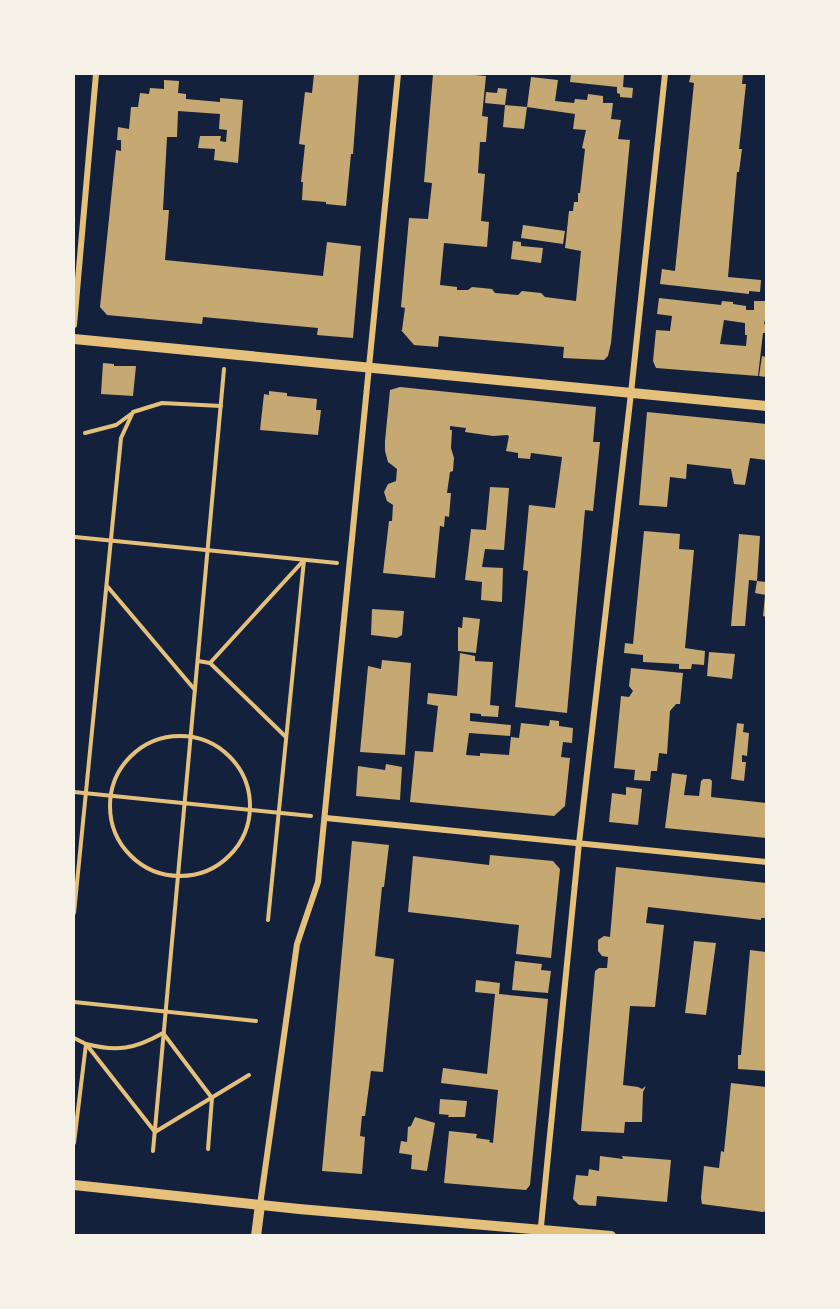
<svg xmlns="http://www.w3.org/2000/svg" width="840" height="1309" viewBox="0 0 840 1309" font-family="Rubik,sans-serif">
	<rect width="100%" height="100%" fill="#14213d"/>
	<g fill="#c6a872" fill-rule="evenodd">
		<path d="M314 74H359L353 154H351L346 206 326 204V202L302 200 303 182H301L305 145 299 144 305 92 312 93Z"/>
		<path d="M433 74H475V75L486 76 482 116 488 117 486 142H480L478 173 485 174 481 221 489 222 487 247 444 243 440 285 457 287V290H468L472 287 492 289 495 293 518 295 522 291 541 293 545 297 576 301 581 251 565 248 569 211H573L574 202H578V193H580L585 149 582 148 586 130 573 129 575 114 527 107 531 77 558 80 555 101 574 103 575 99 587 100 588 94 603 96V103H613L611 119 621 120 618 139 630 140 611 343 608 356 604 360 563 358 564 347 439 336 438 347 414 345 401 330H402L405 308 401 307 409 218 428 219 432 183 424 182Z"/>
		<path d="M571 74H624L623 87 633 88 632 98 620 97V94L617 93V87L570 82Z"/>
		<path d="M691 74H743L742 84H746L739 149H742L739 172H737L728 277 761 280 760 292 749 291V294L660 284 662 269 675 271 694 83 689 82Z"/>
		<path d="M164 80 179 81 178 93 186 94V99L220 102V98L243 100 238 163 214 160 215 149 198 148 200 136H221L220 141 226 142 227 130 219 129 220 114 178 111 177 137H167L163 210H169L165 260 323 276 327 242 361 246 353 338 317 335 318 328 203 317 202 324 107 315 100 307 116 150 121 151V140H117L118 127 129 129 131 107H138L140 93 149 94 150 88 164 89Z"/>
		<path d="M498 88 507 89 505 105 485 103 486 92 497 93Z"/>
		<path d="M505 105 527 107 524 129 503 127Z"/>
		<path d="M523 225 565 231 563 244 521 238Z"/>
		<path d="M513 241 521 242V246L543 248 541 263 511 259Z"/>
		<path d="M659 298 721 305 722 301 733 302V304L746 306V310H754V301H766V320H765L764 324 766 325V333H763L758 376 656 368 653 361 656 330 670 331 672 316 657 314ZM724 320 745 323V335H747L746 346 720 344Z"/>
		<path d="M762 356 766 357V377L759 376Z"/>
		<path d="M103 363 114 364V366H136L133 396 101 394Z"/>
		<path d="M400 387 596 407 593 442H600L593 511 585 510 567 713 515 707 528 571 523 570 529 505 555 508 562 457 531 453 530 459 518 458V453L506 451 509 436 507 435 493 436 465 432 466 428 450 426V430H452L451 448 454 458 453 471 450 472 447 493H451L449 517 445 516 444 527 440 526 435 578 383 573 389 521H392L393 505 387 501 384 492 388 484 396 481 397 469 388 462 385 451V441L390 390Z"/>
		<path d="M269 391 287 393V396L317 399 316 410H321L318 435 260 430 264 394 269 395Z"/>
		<path d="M647 412 766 424V460L750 458 745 485 734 484 731 469 687 464 686 479 670 477 667 507 639 505Z"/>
		<path d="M490 487 509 488 504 550 485 549 482 567 503 568 502 602 481 600 482 582 465 580 471 529 486 530Z"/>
		<path d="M644 531 680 534 679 549 694 550 685 648 705 651 704 665 692 664 691 669H679V664L643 662V655L624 653 625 643 633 644Z"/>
		<path d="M739 534 760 536 757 581 749 580 745 626H731Z"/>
		<path d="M757 581 766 582V595L755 593Z"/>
		<path d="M765 595 766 596V617L763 616Z"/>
		<path d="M372 609 404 611 402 635 397 638 371 635Z"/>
		<path d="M463 617 480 619 476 653 458 651V627L462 628Z"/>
		<path d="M709 652 735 654 732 679 707 676Z"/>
		<path d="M460 653 475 656V661L493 662 490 705 499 706 498 717 481 716V714L470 713V721L511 725 510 736 469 733 466 755 480 756V753L509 755 511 737 519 738 521 723 549 726 550 720 559 721V726L573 728 572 743 563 742 561 757 570 758 565 806 554 816 410 802 415 751 433 752 438 706 427 704 428 693 457 696Z"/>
		<path d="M382 660 411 663 405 755 360 752 368 666 381 669Z"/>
		<path d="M631 668 683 673 680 704H676L670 711 667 754 659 753 657 771H651L650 781 634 780 635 770 614 768 621 696 629 697 633 691 629 686Z"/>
		<path d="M737 723 744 724 743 732 749 733 747 756 742 755V762H746L744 781 731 779Z"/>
		<path d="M386 764 402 767 400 800 356 796 358 766 385 770Z"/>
		<path d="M672 773 687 775 684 795 699 796 701 781 703 779H710L712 781 711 797 766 803V838L665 828Z"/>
		<path d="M626 787 642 789 638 825 609 822 612 793 626 795Z"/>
		<path d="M352 841 389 845 384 887H382L375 956 394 959 383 1072 371 1071 365 1116H362L360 1136 365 1137 362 1174 322 1171Z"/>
		<path d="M490 855 553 861 560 869 551 958 516 954 519 925 408 912 413 856 489 865Z"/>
		<path d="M616 867 766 883V918H761V920L648 907 646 923 664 925 655 1007 630 1006 623 1085 638 1087 642 1089 646 1086 643 1092 642 1122H625L624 1133 581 1131 595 971 599 968H607L608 957 602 956 598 951V940L604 936 610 937Z"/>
		<path d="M694 941 716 943 706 1015 685 1013Z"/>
		<path d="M750 950 766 952V1071L738 1069V1055H741Z"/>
		<path d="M515 961 542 964 541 970 551 971 548 993 512 990Z"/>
		<path d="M476 980 500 983 499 994 548 999 530 1185 526 1190 444 1183 449 1131 477 1134 476 1138 490 1140 489 1142 493 1143 498 1090 441 1083 443 1068 487 1074 495 994 475 992Z"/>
		<path d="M731 1083 766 1087V1211L763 1212 702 1204 701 1198 704 1166 719 1168 721 1151 724 1152Z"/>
		<path d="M440 1099 467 1101 465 1117H448L449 1115 439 1114Z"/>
		<path d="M415 1117 435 1123 427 1171 411 1169 412 1155 399 1153 401 1141 407 1142 408 1127 411 1126Z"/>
		<path d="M600 1156 623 1159 622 1156 671 1160 667 1202 597 1196 596 1206 579 1205 573 1199 576 1175 588 1176 589 1169 599 1171Z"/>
	</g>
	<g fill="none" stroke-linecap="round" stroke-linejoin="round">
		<g stroke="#e5c07b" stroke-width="4">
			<path d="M85 433 116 425 131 414"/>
			<path d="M75 537 337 563"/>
			<path d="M107 586 195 690"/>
			<path d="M198 661 210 663 286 737"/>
			<path d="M210 663 304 560"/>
			<circle cx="180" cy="806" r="70"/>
			<path d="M74 792 311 816"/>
			<path d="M74 913 121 438 133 412 162 403 221 406"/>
			<path d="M268 920 304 560"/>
			<path d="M74 1002 256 1021"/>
			<path d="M74 1038 86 1044 155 1132 249 1075"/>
			<path d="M74 1143 86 1044C117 1052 135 1049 163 1033L212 1098 208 1149"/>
			<path d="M153 1151 224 369"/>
		</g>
		<g stroke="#e5c07b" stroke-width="6">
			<path d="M74 325 96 74"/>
			<path d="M326 818 766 862"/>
			<path d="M260 1205 297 944 318 882 398 74"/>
			<path d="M540 1236 579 843 631 393 665 74"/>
		</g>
		<g stroke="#e5c07b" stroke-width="10">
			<path d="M74 339 766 406"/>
			<path d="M74 1185 299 1209 611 1236"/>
			<path d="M256 1236 260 1205"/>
		</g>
	</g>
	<rect width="840" height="1309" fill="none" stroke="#f6f1e7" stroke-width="150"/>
</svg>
